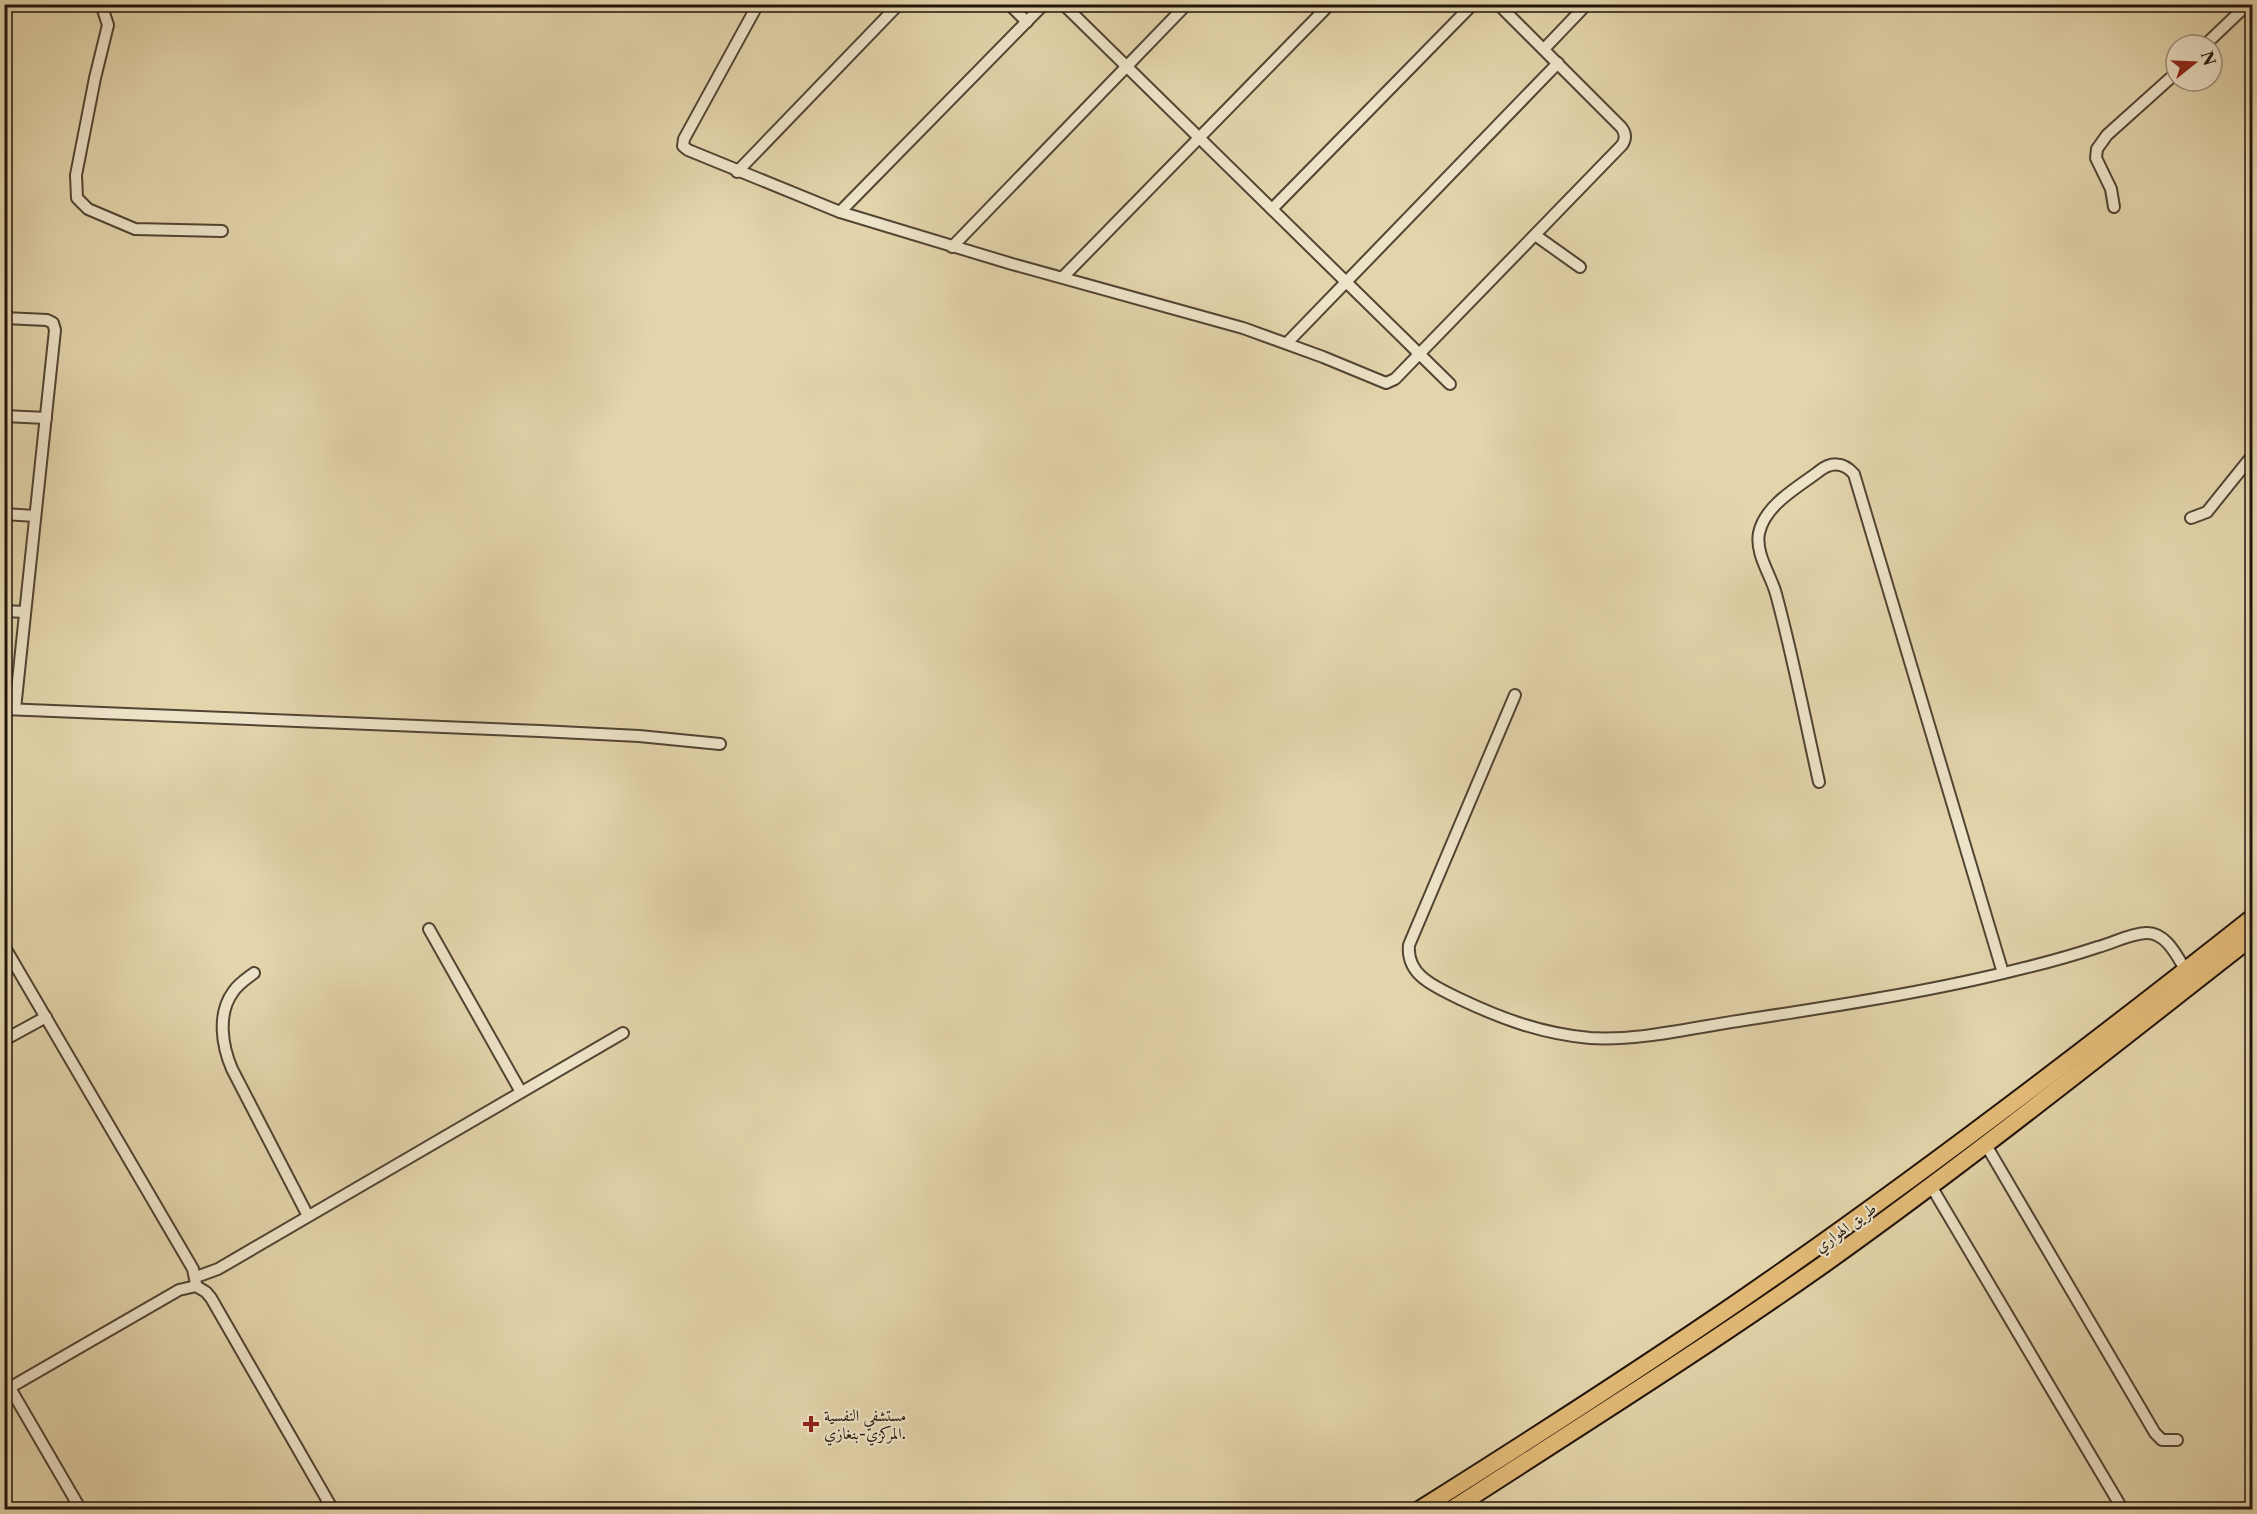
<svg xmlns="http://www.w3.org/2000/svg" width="2257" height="1514" viewBox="0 0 2257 1514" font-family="'Libre Caslon Text',Amiri,serif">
	<rect width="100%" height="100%" fill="#e3d4ab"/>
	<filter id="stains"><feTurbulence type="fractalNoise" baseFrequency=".00333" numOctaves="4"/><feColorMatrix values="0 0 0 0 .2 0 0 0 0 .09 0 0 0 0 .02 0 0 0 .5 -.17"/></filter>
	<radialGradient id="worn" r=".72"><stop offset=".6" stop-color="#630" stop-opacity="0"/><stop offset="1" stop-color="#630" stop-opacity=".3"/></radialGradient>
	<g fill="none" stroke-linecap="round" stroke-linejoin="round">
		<defs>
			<g id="minor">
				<path d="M101 4 108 25 95 78 76 175 77 198 88 209 135 229 222 231"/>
				<path d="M758 4 684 139 683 146 688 150 840 212 1012 264 1243 328 1323 357 1386 383 1395 379 1622 145C1626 139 1626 133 1621 127L1498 4"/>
				<path d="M1009 4 1027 22"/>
				<path d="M1063 4 1450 384"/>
				<path d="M2205 45 2248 4"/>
				<path d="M1544 49 1587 4"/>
				<path d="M737 172 899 4"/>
				<path d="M2114 207 2111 189 2096 158 2097 149 2107 135 2176 73"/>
				<path d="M1272 209 1473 4"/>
				<path d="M840 212 1044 4"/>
				<path d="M1535 235 1580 267"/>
				<path d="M952 247 1187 4"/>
				<path d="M1063 277 1330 4"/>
				<path d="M4 318 47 320 53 323 55 330 15 709"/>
				<path d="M1287 343 1558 63"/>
				<path d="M4 416 46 418"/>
				<path d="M4 514 35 516"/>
				<path d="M2191 518 2207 512 2252 456"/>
				<path d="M4 611 25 612"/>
				<path d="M1515 695 1409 945C1406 976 1436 987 1460 999 1502 1019 1543 1034 1590 1038 1639 1041 1690 1028 1738 1021 1834 1006 1930 992 2024 968 2049 962 2074 955 2098 947 2114 943 2128 934 2146 933 2166 932 2177 956 2186 971"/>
				<path d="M4 709 540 731 639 736 720 744"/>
				<path d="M1819 782C1805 720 1793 656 1776 594 1771 575 1755 554 1759 533 1765 505 1797 488 1818 472 1830 462 1843 461 1854 474L2003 973"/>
				<path d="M429 929 521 1092"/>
				<path d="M4 946 193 1269 196 1284"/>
				<path d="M254 973C246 979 238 984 233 992 217 1014 222 1046 232 1069L308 1216"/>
				<path d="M4 1040 46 1017"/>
				<path d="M1986 1145 2155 1433 2162 1440H2177"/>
				<path d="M1931 1186 2123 1510"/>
				<path d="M196 1277 218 1269 623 1033"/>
				<path d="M10 1388 81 1510"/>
				<path d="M4 1391 179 1290 196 1286 206 1292 211 1298 333 1510"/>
			</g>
			<g id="highway">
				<path d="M1419 1510C1527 1442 1633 1374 1738 1302 1914 1181 2085 1050 2252 918"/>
				<path d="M1451 1510C1576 1429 1702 1350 1824 1264 1970 1160 2111 1047 2252 937"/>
			</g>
		</defs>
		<use href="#minor" stroke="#524433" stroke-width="14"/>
		<use href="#highway" stroke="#21140b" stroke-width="20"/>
		<use href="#minor" stroke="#ede3c8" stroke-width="10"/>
		<use href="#highway" stroke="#e2ba76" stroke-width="16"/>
	</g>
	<path fill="#8f2418" stroke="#ede3c8" stroke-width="2" d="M808 1415h6v6h6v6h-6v6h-6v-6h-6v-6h6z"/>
	<g text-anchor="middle" stroke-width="4.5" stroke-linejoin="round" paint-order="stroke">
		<g font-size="16" fill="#21140b" stroke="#ede3c8">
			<text transform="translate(1845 1227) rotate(-36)" y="6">طريق الهواري</text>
		</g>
		<g font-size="16" fill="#21140b" stroke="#ede3c8" text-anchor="start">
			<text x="824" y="1421">مستشفي النفسية<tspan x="824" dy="18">المركزي-بنغازي.</tspan></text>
		</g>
	</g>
	<rect width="2257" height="1514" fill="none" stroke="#e3d4ab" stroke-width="24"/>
	<rect x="6" y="6" width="2245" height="1502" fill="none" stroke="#21140b" stroke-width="3"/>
	<rect x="12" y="12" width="2233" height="1490" fill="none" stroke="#21140b" stroke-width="1.5"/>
	<g transform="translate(2194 63) rotate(72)"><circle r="28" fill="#ede3c8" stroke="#9b907c" stroke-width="1.5"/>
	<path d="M0-4.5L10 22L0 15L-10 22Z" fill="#8f2418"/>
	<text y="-9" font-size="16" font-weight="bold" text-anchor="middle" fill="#21140b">N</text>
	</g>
	<rect width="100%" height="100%" filter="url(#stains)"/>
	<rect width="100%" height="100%" fill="url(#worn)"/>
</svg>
